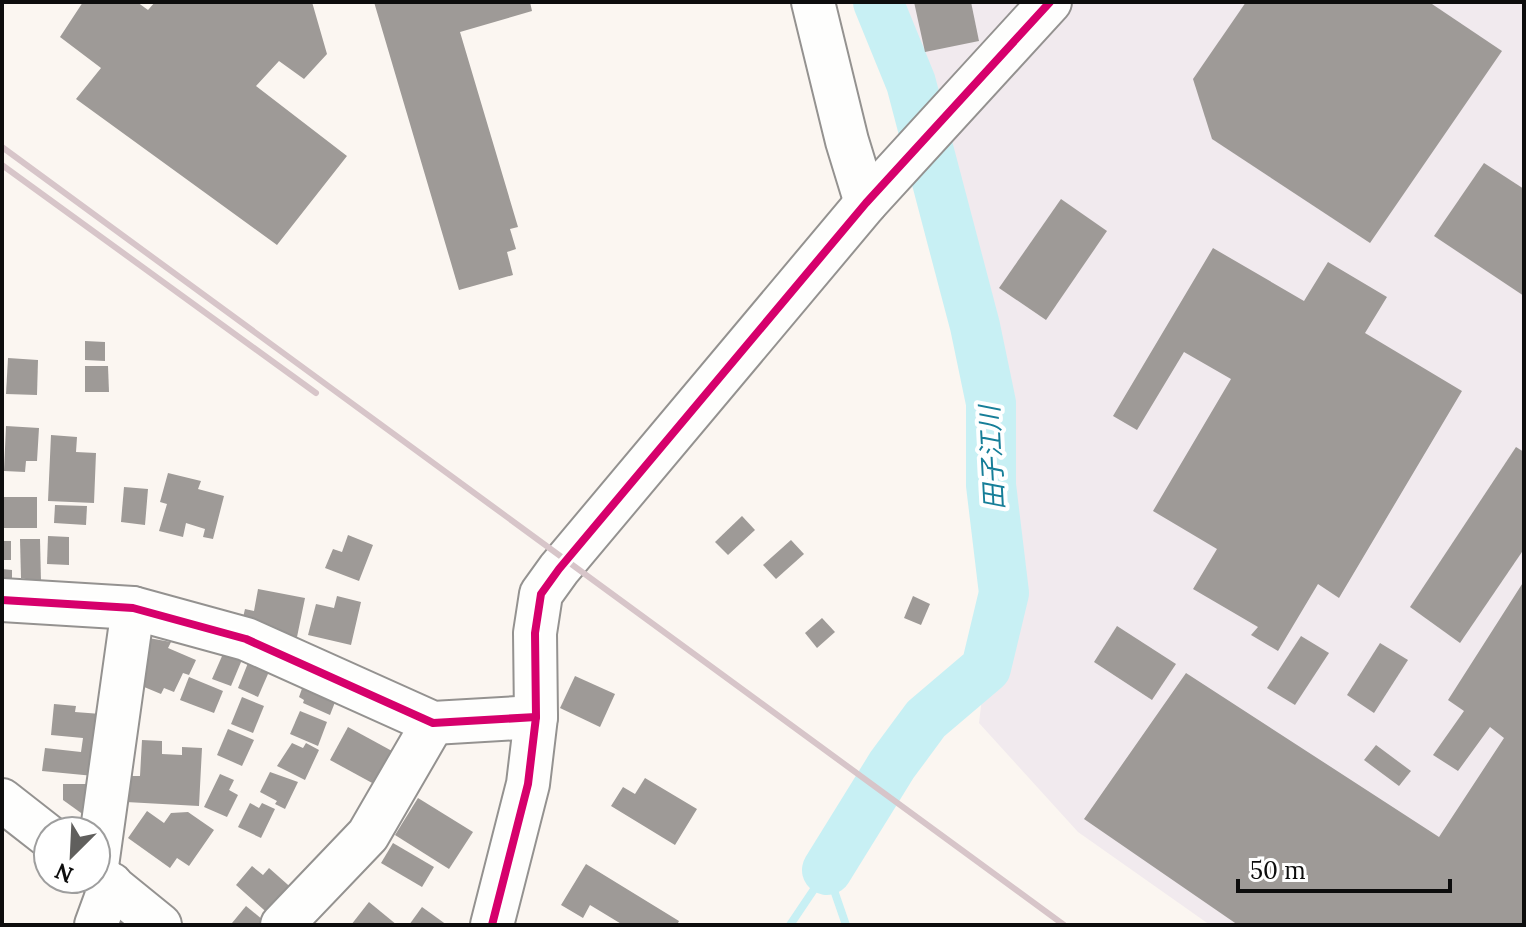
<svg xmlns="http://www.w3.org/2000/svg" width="1526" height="927" viewBox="0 0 1526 927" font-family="Lora,'Noto Sans JP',serif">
	<rect width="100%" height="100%" fill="#fbf6f1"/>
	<path fill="#f1eaee" d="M874 2H1524V925H1210L1078 832 979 723 998 562 983 333 903 129Z"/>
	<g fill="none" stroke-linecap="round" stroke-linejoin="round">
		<g stroke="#c8f0f4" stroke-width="8">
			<path d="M827 870 846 925"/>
			<path d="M790 925 827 870"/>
		</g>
		<path stroke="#c8f0f4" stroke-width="50" d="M827 870 892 765 926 719 986 668 1004 593 991 485V403L975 326 911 83 878 2"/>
	</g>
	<g fill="#9e9a97">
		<path d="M83 2H137L148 10 155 2H312L327 54 304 79 279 61 256 86 347 156 277 245 76 99 101 68 60 37Z"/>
		<path d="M374 2H530L532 11 460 32 518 227 510 229 516 249 507 252 513 275 459 290Z"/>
		<path d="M914 2H971L979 41 925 52Z"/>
		<path d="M1246 2H1429L1502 51 1370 243 1212 139 1193 79Z"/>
		<path d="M1484 163 1524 189V296L1434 236Z"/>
		<path d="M1061 199 1107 231 1046 320 999 288Z"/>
		<path d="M1213 248 1304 301 1328 262 1387 297 1365 333 1462 391 1339 598 1318 584 1278 651 1251 635 1258 627 1193 589 1217 549 1153 511 1231 379 1184 352 1137 430 1113 416Z"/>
		<path d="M85 341 105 342V361L85 360Z"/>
		<path d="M8 358 38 360 37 395 6 394Z"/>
		<path d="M85 366H108L109 392H85Z"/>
		<path d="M6 426 39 428 37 461H26L25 472 4 471Z"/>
		<path d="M51 435 77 437 76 452 96 453 94 503 48 501Z"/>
		<path d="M1516 447 1524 452V549L1460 643 1410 607Z"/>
		<path d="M168 473 201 481 198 489 224 496 213 539 203 537 205 529 186 523 183 537 159 531 167 504 160 502Z"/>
		<path d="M124 487 148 489 145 525 121 522Z"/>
		<rect x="2" y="497" width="35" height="31"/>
		<path d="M55 505 87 506 86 525 54 523Z"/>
		<path d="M742 516 755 530 728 555 715 542Z"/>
		<path d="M348 535 373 545 359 581 325 568 333 549 342 552Z"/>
		<path d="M48 536 69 537V565L47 564Z"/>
		<path d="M20 539H40L41 582 21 578Z"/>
		<path d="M791 540 804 554 776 579 763 565Z"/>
		<rect x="2" y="541" width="9" height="19"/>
		<path d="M2 569 12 570V593H2Z"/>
		<path d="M1524 581V925H1238L1084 819 1186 673 1439 837 1504 738 1490 727 1458 771 1433 755 1464 711 1448 700Z"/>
		<path d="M258 589 305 598 297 637 241 626 245 609 254 611Z"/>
		<path d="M337 596 361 602 351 645 308 635 316 604 334 608Z"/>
		<path d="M913 596 930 604 921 625 904 618Z"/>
		<path d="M822 618 835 632 817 648 805 633Z"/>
		<path d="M1117 626 1176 664 1152 700 1094 662Z"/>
		<path d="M1301 636 1329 653 1295 705 1267 688Z"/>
		<path d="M143 637 171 642 168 648 196 660 189 675 183 673 174 692 164 688 161 694 137 684Z"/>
		<path d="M1380 643 1408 660 1374 713 1347 695Z"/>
		<path d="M226 647 244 655 231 686 212 679Z"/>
		<path d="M250 658 271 667 258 697 238 688Z"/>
		<path d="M575 676 615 694 600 727 560 708Z"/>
		<path d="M189 677 223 691 214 713 180 700Z"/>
		<path d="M304 683 339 692 330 715 303 703 304 700 299 697Z"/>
		<path d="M242 697 264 706 253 733 231 724Z"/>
		<path d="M54 704 76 706 75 712 101 714 94 776 42 771 45 748 81 752 83 738 51 735Z"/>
		<path d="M300 711 327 722 318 746 290 734Z"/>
		<path d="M348 727 392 751 374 784 330 760Z"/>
		<path d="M228 729 254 740 242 766 217 755Z"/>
		<path d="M142 740 162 741V754L182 755V747L202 748 199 806 126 802 127 776H140Z"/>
		<path d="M292 743 303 748 306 743 319 750 305 780 277 766Z"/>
		<path d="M1376 745 1411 771 1399 786 1364 760Z"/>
		<path d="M270 772 298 782 285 809 275 804 277 801 260 792Z"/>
		<path d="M220 774 234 780 229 790 238 795 227 817 204 807Z"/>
		<path d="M645 778 697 809 675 845 611 806 623 787 635 794Z"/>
		<path d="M63 784H96L88 818 63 800Z"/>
		<path d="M418 798 473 832 449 869 395 835Z"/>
		<path d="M250 803 259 808 262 803 275 809 261 838 238 827Z"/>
		<path d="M147 811 164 823 171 813 188 812 214 830 189 866 177 858 170 868 128 838Z"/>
		<path d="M393 843 434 867 422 887 381 863Z"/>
		<path d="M586 864 679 921 677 925H623L590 905 583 918 561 905Z"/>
		<path d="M252 866 263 875 269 868 296 892 273 918 236 885Z"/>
		<path d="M369 902 397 925H351Z"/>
		<path d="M246 906 269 925H235L232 923Z"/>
		<path d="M422 907 447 925H409Z"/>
	</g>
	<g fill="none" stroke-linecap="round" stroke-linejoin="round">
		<defs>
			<g id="minor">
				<path d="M813 2 847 141 866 203"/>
				<path d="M2 600 133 608 246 639 433 723 536 717"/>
				<path d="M2 800 48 836"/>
				<path d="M96 873 133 608"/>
				<path d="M96 873 160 925"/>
				<path d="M96 925 111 884"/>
				<path d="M282 925 368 835 433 723"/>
				<path d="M492 925 528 784 536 717 535 633 541 594 559 569 866 203 1050 2"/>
			</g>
		</defs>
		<use href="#minor" stroke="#949290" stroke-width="46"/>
		<use href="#minor" stroke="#fefefd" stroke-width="42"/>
		<g stroke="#d7c5c9" stroke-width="6">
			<path d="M2 147 1064 925"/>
			<path d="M2 165 316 393"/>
		</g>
		<defs>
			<g id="cycleway">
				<path d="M2 600 133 608 246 639 433 723 536 717"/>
				<path d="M492 925 528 784 536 717 535 633 541 594 559 569 866 203 1050 2"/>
			</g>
		</defs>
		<use href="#cycleway" stroke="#fff" stroke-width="13"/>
		<use href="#cycleway" stroke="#d6006c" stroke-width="8"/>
	</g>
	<g text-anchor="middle" stroke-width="8" stroke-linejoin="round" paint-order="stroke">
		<g font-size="26" font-style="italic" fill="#167e98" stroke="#fff">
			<text transform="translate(992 458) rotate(-93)" y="9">田子江川</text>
		</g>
	</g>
	<rect width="1526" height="927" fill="none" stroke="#0d0d0d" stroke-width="8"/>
	<g transform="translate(72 855) rotate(204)"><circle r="38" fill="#ffffff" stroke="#9e9e9e" stroke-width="2"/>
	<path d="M0-6L14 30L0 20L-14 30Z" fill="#605f5d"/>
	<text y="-12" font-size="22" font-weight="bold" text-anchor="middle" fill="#0d0d0d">N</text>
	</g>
	<path d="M1238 879v12h212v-12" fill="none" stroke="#0d0d0d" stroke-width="4"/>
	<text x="1250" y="879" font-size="24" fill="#0d0d0d" stroke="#ffffff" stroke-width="6" paint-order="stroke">50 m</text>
</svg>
